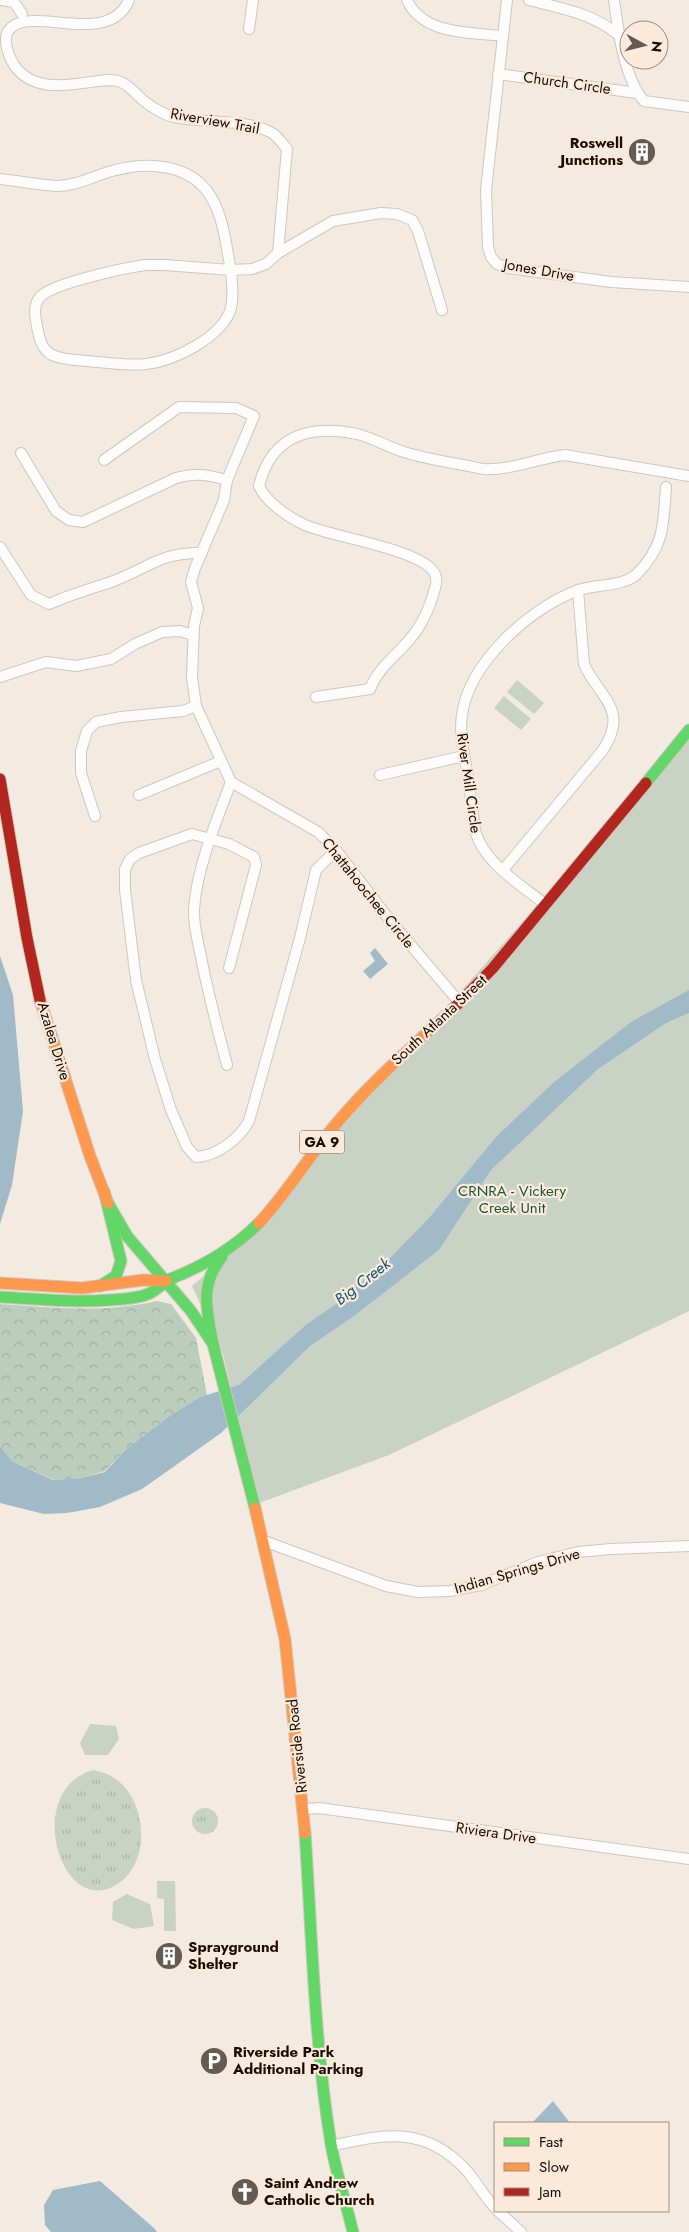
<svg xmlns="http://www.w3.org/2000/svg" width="689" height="2232" viewBox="0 0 689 2232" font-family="Jost,sans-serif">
	<defs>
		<pattern id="grass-tufts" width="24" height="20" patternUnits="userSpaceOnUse" patternTransform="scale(1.25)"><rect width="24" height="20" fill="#c8d3c6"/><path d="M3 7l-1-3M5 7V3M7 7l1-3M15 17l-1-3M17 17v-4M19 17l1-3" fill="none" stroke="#abb4a9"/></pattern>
		<pattern id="forest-crowns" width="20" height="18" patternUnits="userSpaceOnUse" patternTransform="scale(1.25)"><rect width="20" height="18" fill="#bbcebd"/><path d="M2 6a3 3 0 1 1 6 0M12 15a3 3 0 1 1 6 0" fill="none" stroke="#a0b0a1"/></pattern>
	</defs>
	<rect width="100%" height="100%" fill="#f3eae1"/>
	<g fill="url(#grass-tufts)">
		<path d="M93 1770C127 1775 143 1808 141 1841 140 1856 132 1875 119 1883 61 1923 22 1790 93 1770Z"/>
		<circle cx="205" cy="1821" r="13"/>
	</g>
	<path fill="url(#forest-crowns)" d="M157 1301 171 1304 196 1338 207 1395 200 1397 171 1415 126 1449 105 1471 81 1478 54 1480 13 1462 0 1446V1304C53 1308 105 1313 157 1301Z"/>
	<g fill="#c8d3c6">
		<path d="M517 680 544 703 534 714 507 692Z"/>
		<path d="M504 696 531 719 521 730 494 708Z"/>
		<path d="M689 733V1311L389 1455 259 1503 223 1354 192 1286 227 1256Z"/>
		<path d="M90 1724 116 1726 119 1739 108 1755H85L80 1743Z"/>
		<path d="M157 1881H175L176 1931H164V1899L157 1898Z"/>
		<path d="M127 1894 150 1904 154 1926 134 1929 112 1920 113 1902Z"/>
	</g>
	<g fill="#a1bac8">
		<path d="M375 948 388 964 370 979 363 971 375 961 370 953Z"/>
		<path d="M0 956 13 995 23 1111 12 1185 0 1224Z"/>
		<path d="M689 990V1013L666 1023 598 1069 491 1170 439 1250 354 1316 310 1346 221 1433 176 1465 142 1489 100 1507 67 1513 44 1514 0 1503V1446L13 1462 53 1480 81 1478 105 1472 126 1449 171 1415 200 1397 239 1385 307 1324 336 1304 388 1260 429 1218 497 1136 553 1083 631 1022Z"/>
		<path d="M553 2101 570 2123H532Z"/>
		<path d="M100 2181 155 2229 157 2232H51L45 2225 44 2205 53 2190Z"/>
	</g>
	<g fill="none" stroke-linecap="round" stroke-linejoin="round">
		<defs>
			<g id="street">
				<path d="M0 0 14 2 22 14"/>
				<path d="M129 0C107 51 24 0 7 33 4 44 8 55 14 65 32 91 64 86 91 82 101 81 111 78 121 82 130 86 137 95 144 101 151 107 165 115 174 117 202 124 247 118 272 133 277 136 283 144 287 149L278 253"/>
				<path d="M407 0C423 35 469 32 502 36"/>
				<path d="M507 0 486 190 488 247 491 257 497 264 508 268 611 282 689 287"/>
				<path d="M529 0C560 8 592 13 617 34"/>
				<path d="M614 0C618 30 624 78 644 101L689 107"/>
				<path d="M249 29 253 0"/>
				<path d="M498 74 637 93"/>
				<path d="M0 179C19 181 38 185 57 186 76 186 94 176 112 171 146 161 191 163 211 197 224 218 226 247 231 270L252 269 266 264 278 253 333 221 381 213 397 214 412 220 418 231 442 310"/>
				<path d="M145 265H165L231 270C232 283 234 296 231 308 223 337 174 361 146 364 130 366 113 363 97 362 83 360 65 361 52 355 41 349 39 337 37 326 35 316 33 305 40 297 53 283 125 268 145 265Z"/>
				<path d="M21 453 56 511 69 520 83 522 176 478C195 472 208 475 227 480"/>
				<path d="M104 460 179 407 236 408 254 416 227 480 224 500 195 568 191 582 198 608 194 626 192 677 196 706 231 782 318 832 336 850 392 923 460 1003"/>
				<path d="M0 547 31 595 49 604C69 595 90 589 111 582 147 569 160 552 202 553"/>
				<path d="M0 677 46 662 76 666 111 659 135 644 162 632 180 631 193 635"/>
				<path d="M316 697 370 689C378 668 396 656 410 639 423 624 430 607 435 588 437 583 437 579 435 574 423 549 331 537 305 525 289 518 266 502 259 486 271 436 309 424 357 434 373 438 388 447 404 452 429 460 457 463 483 469 510 471 538 458 565 455L689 476"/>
				<path d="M380 775 464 756"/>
				<path d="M139 795 221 761"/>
				<path d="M95 816 81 773V751L87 731 96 722 121 717 183 711 196 706"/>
				<path d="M503 870 603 750C630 708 598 697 584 664L578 590"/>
				<path d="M546 905C520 884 485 864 475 831 473 811 470 791 467 771 464 753 459 733 462 715 469 663 530 607 579 590 596 584 623 587 637 574 665 545 663 525 666 487"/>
				<path d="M229 968 256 865 254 857 229 844 192 834 139 853 130 859 125 869V890L136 980 155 1059 171 1110 187 1147 196 1157C217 1156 239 1139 249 1121L300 938 316 870 336 850"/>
				<path d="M227 1065C218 1031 209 997 202 962 199 945 193 926 194 909 197 867 216 822 231 782"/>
				<path d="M264 1541 386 1586 418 1592 450 1591 481 1585 538 1562 578 1552 611 1549 689 1546"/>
				<path d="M304 1809 319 1808 689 1859"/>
				<path d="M331 2146C384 2134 426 2125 467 2171 477 2183 485 2197 495 2208"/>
				<path d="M498 2211 521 2232"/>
			</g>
			<g id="fast">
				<path d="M646 783 689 730"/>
				<path d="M108 1203 127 1236 191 1311 213 1344 255 1508"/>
				<path d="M100 1286 116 1276 121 1261 104 1191"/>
				<path d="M0 1297C37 1299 73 1303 110 1300 122 1299 137 1299 148 1294 156 1291 162 1283 170 1279 204 1266 233 1249 259 1223"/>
				<path d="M213 1344C207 1311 199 1285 222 1257"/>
				<path d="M305 1833C312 1936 314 2041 331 2144 336 2173 346 2203 353 2232"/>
			</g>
			<g id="slow">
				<path d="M40 1000 90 1156 108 1203"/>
				<path d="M259 1223C288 1192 309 1156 336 1124 371 1082 413 1046 453 1009"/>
				<path d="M0 1283 82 1288 143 1280 166 1281"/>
				<path d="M255 1508 285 1639 305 1833"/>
			</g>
			<g id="jam">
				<path d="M0 779 27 938 40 1000"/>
				<path d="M453 1009 493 968 646 783"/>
			</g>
		</defs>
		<use href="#street" stroke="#d0c6bd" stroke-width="12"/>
		<use href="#fast" stroke="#d0c6bd" stroke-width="13"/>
		<use href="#slow" stroke="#d0c6bd" stroke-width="13"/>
		<use href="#jam" stroke="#d0c6bd" stroke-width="13"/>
		<use href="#street" stroke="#fdfcfa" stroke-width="10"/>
		<use href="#fast" stroke="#63d668" stroke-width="11"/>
		<use href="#slow" stroke="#ff974d" stroke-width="11"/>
		<use href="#jam" stroke="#b3261e" stroke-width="11"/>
	</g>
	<defs>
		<symbol id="building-disc" viewBox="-11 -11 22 22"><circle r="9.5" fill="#655b53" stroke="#fbe9d9"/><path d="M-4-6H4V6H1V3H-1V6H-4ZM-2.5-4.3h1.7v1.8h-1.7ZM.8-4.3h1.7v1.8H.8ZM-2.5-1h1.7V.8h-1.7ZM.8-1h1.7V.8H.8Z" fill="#fff"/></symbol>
		<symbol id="parking-disc" viewBox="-11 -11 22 22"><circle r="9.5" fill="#655b53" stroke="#fbe9d9"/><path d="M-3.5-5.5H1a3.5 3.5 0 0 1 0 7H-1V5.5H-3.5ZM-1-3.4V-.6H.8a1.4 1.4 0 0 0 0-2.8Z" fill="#fff"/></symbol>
		<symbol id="church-disc" viewBox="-11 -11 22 22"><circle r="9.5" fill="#655b53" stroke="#fbe9d9"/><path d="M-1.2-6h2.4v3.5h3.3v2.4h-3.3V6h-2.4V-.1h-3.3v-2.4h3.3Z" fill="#fff"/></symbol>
	</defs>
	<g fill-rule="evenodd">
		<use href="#building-disc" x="626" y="136" width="32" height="32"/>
		<use href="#building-disc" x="153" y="1940" width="32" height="32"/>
		<use href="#parking-disc" x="198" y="2045" width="32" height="32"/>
		<use href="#church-disc" x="229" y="2176" width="32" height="32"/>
	</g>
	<g text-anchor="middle" stroke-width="4.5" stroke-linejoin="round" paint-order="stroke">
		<rect fill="#fbe9d9" stroke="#5c5045" stroke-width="1" x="299.5" y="1130.5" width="45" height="23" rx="4"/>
		<g font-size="14" font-weight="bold" fill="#180e06">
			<text x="322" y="1147">GA 9</text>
		</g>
		<g font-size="15" fill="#180e06" stroke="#fbe9d9">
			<text transform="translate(567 83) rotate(8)" y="5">Church Circle</text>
			<text transform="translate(215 121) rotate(10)" y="5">Riverview Trail</text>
			<text transform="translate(539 270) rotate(10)" y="5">Jones Drive</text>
			<text transform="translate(469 783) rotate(82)" y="5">River Mill Circle</text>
			<text transform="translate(368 893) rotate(51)" y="5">Chattahoochee Circle</text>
			<text transform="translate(439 1020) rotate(-43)" y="5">South Atlanta Street</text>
			<text transform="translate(54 1041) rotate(73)" y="5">Azalea Drive</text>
			<text transform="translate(517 1571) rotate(-16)" y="5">Indian Springs Drive</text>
			<text transform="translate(297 1746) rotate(-96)" y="5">Riverside Road</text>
			<text transform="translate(496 1833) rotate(8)" y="5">Riviera Drive</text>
		</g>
		<g font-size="15" font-weight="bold" fill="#180e06" stroke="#fbe9d9" text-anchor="start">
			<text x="623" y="148" text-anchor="end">Roswell<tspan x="623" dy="17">Junctions</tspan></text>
			<text x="188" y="1952">Sprayground<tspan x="188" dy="17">Shelter</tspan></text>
			<text x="233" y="2057">Riverside Park<tspan x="233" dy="17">Additional Parking</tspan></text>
			<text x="264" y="2188">Saint Andrew<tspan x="264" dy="17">Catholic Church</tspan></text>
		</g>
		<g font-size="15" fill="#145a3b" stroke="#fbe9d9">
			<text x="512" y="1196">CRNRA - Vickery<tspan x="512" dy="17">Creek Unit</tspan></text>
		</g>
		<g font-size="16" font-style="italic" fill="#10597a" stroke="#fbe9d9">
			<text transform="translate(362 1281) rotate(-38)" y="6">Big Creek</text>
		</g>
	</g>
	<rect x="494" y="2122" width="175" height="90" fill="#fbe9d9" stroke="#a09185"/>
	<rect x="504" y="2138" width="25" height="8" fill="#63d668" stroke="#a09185"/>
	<text x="539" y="2147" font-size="15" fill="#180e06">Fast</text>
	<rect x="504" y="2163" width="25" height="8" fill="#ff974d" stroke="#a09185"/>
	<text x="539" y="2172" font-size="15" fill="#180e06">Slow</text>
	<rect x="504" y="2188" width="25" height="8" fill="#b3261e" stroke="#a09185"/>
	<text x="539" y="2197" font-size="15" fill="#180e06">Jam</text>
	<g transform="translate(644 45) rotate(97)"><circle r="24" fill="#fbe9d9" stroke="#a09185"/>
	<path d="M0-4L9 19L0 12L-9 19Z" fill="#655b53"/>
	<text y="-8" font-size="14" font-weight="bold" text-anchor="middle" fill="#180e06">N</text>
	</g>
</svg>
